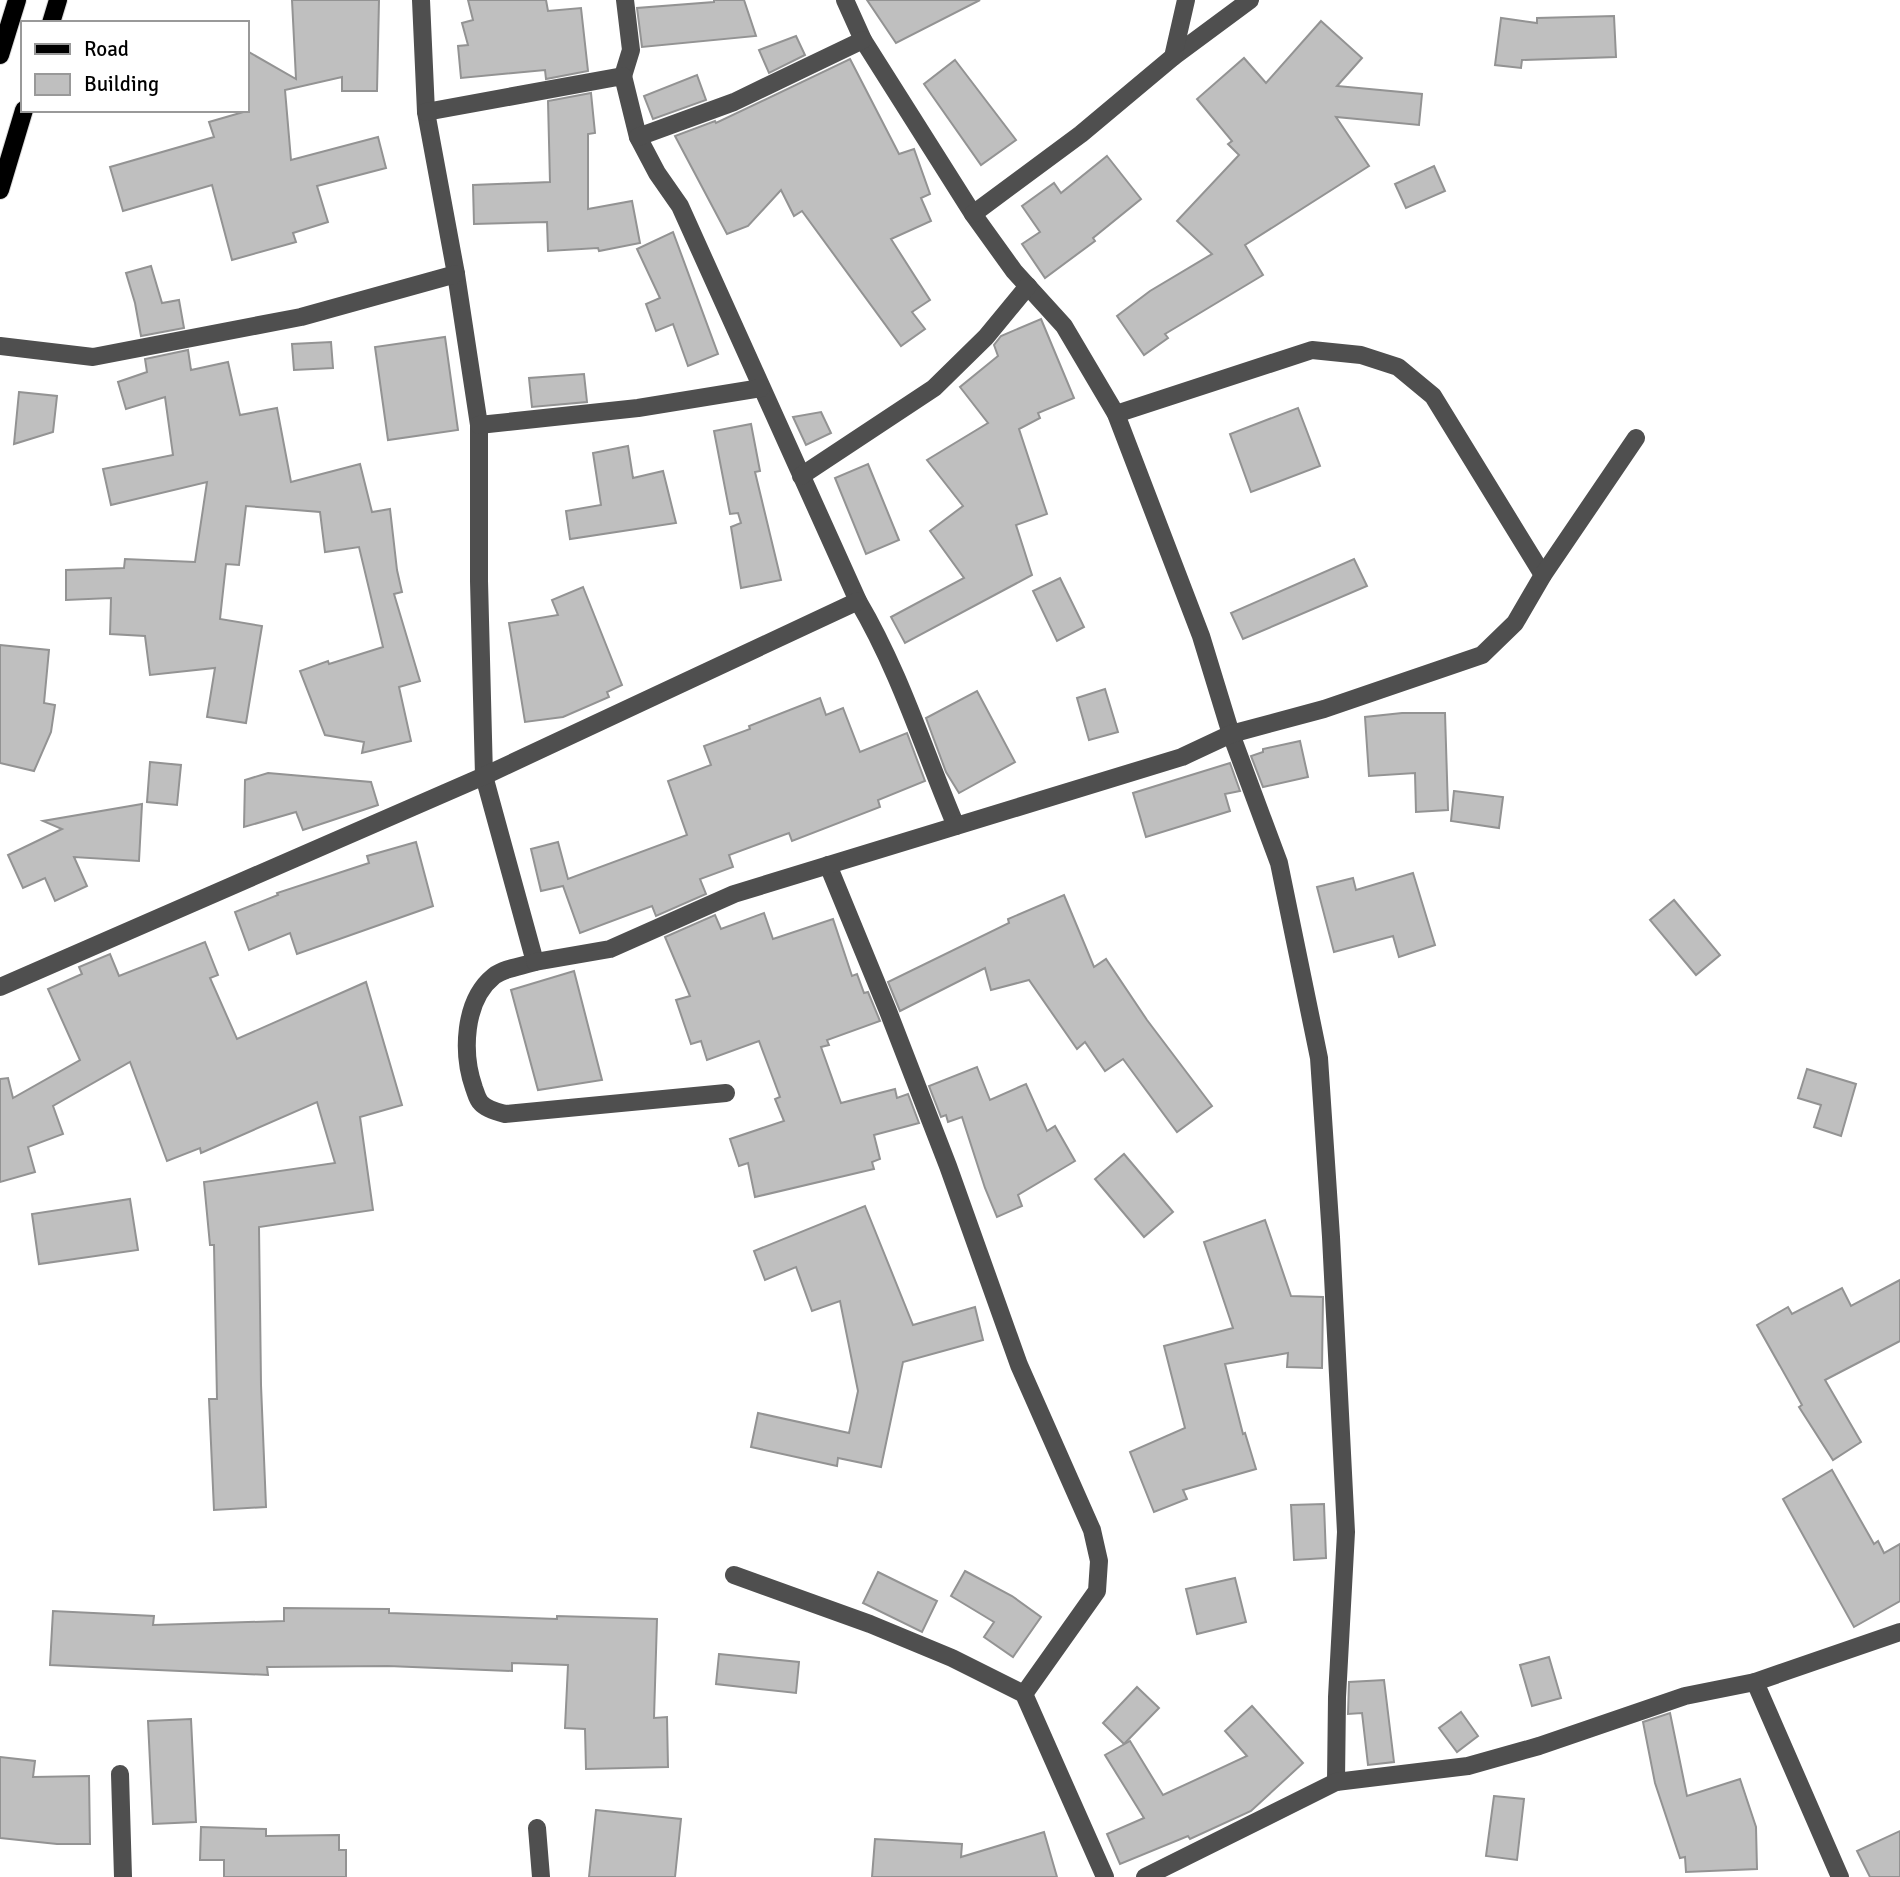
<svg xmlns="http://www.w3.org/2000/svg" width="1900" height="1877" viewBox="0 0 1900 1877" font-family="Signika,sans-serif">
	<rect width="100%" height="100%" fill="#fff"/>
	<g fill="#bfbfbf" stroke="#939393" stroke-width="2">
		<path d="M292 0H379L377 91H342V77L285 90 291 160 378 137 386 168 317 186 328 222 293 233 296 242 232 260 212 185 123 211 110 167 214 137 209 122 247 111V51L296 79Z"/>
		<path d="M468 0H546L548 11 581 8 588 71 546 79 545 70 461 78 458 46 468 45 462 23 473 20Z"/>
		<path d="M714 0H744L756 36 642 47 637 8 714 2Z"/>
		<path d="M867 0H980L896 43Z"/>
		<path d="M1614 16 1616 57 1522 60 1521 68 1495 65 1501 18 1537 23V18Z"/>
		<path d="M1321 21 1362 58 1337 86 1422 94 1419 125 1336 117 1369 166 1245 245 1263 275 1165 334 1168 338 1144 355 1117 316 1150 291 1212 254 1177 221 1239 155 1228 144 1232 141 1197 99 1244 58 1266 83Z"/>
		<path d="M796 36 805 55 769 73 759 50Z"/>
		<path d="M850 59 899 154 914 149 930 194 921 198 931 221 891 239 930 300 912 312 925 329 901 346 802 211 794 216 781 190 748 226 727 234 675 136 715 121 716 123Z"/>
		<path d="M955 60 1016 140 981 165 924 84Z"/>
		<path d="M697 75 706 100 653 119 644 96Z"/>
		<path d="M591 93 595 133 588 134V209L632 201 640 243 599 251 598 248 548 251 547 222 474 224 473 185 550 182 548 101Z"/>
		<path d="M1107 156 1141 199 1093 238 1095 241 1045 278 1022 244 1040 232 1022 206 1054 183 1061 193Z"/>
		<path d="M1434 166 1445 191 1406 208 1395 184Z"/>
		<path d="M673 232 718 354 688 366 673 324 656 331 646 304 660 298 637 249Z"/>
		<path d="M151 266 162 303 179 300 184 328 141 336 135 303 126 273Z"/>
		<path d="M1041 319 1074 398 1038 413 1040 418 1019 429 1047 514 1016 525 1032 575 905 643 891 617 964 578 930 531 963 506 927 460 988 423 960 387 998 356 994 345 1001 336Z"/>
		<path d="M445 337 458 430 388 440 375 347Z"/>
		<path d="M331 342 333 368 294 370 292 344Z"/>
		<path d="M188 350 191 370 228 362 240 415 277 408 291 482 360 464 372 512 390 509 397 570 402 592 394 594 420 681 399 687 411 741 362 753 364 742 325 735 300 671 328 661 329 664 383 647 359 547 325 552 320 512 246 506 239 565 226 564 220 619 262 626 246 723 207 717 215 668 150 675 145 636 110 634 111 598 66 600V570L124 568 125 559 195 562 207 482 111 505 103 469 173 455 165 397 126 409 118 382 147 372 145 359Z"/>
		<path d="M584 374 587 402 532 407 529 378Z"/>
		<path d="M19 392 57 396 53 432 14 444Z"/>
		<path d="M1298 408 1320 466 1251 492 1230 434Z"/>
		<path d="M821 412 831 433 806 445 793 417Z"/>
		<path d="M751 424 760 471 755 472 781 580 741 588 731 527 741 523 738 513 730 514 714 431Z"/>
		<path d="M628 446 633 478 663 471 676 523 570 539 566 511 601 505 593 453Z"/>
		<path d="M868 464 899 540 866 554 835 478Z"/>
		<path d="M1354 559 1367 586 1243 639 1231 613Z"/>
		<path d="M1060 578 1084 627 1057 641 1033 591Z"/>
		<path d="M583 587 622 685 607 692 609 697 563 717 525 722 509 623 558 615 552 600Z"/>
		<path d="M0 645 49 650 44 703 55 705 51 732 34 771 0 763Z"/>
		<path d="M1105 689 1118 732 1089 740 1077 698Z"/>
		<path d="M977 691 1015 762 959 793 946 772 926 718Z"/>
		<path d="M820 698 826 715 843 708 860 752 907 733 925 781 878 800 880 807 792 841 789 833 729 855 733 867 700 879 706 894 656 916 652 906 580 933 563 886 541 891 531 849 558 842 568 879 687 835 668 781 711 765 704 746 750 729 749 726Z"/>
		<path d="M1402 713H1445L1448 810 1416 812 1415 773 1369 776 1365 717Z"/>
		<path d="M1300 741 1308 777 1263 787 1251 756 1263 752V749Z"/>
		<path d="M150 762 181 765 177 805 147 802Z"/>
		<path d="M1230 763 1240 791 1225 794 1230 811 1146 837 1133 793Z"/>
		<path d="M268 773 371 782 378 805 303 830 296 812 244 827 245 780Z"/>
		<path d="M1454 791 1503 797 1499 828 1451 821Z"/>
		<path d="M142 804 139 861 74 857 87 886 55 901 45 878 23 888 8 855 62 829 43 821Z"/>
		<path d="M416 842 433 906 297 954 290 933 249 950 235 912 278 895 277 893 369 863 367 856Z"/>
		<path d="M1413 873 1435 945 1399 957 1393 936 1334 952 1317 887 1353 878 1356 890Z"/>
		<path d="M1064 895 1094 967 1106 959 1147 1020 1212 1106 1177 1132 1123 1059 1105 1071 1085 1042 1077 1049 1029 980 991 990 985 968 900 1011 888 982 1009 923 1008 919Z"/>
		<path d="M1674 900 1720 955 1696 975 1650 920Z"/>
		<path d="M764 913 773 939 833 919 852 976 857 974 864 993 868 992 880 1021 827 1040 829 1045 821 1047 841 1103 895 1089 897 1098 908 1094 919 1123 874 1135 880 1159 872 1162 874 1169 755 1197 748 1163 739 1166 730 1139 784 1121 775 1099 780 1097 759 1041 707 1060 701 1041 691 1044 676 1000 690 996 665 937 715 915 721 929Z"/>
		<path d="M205 942 218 975 210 978 237 1039 366 982 402 1105 360 1117 373 1210 259 1227 261 1385 266 1507 214 1510 209 1399H217L214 1245H210L204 1182 335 1163 317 1102 201 1153 200 1148 167 1161 130 1062 53 1106 63 1134 28 1147 35 1172 0 1182V1079L8 1078 13 1098 80 1060 48 989 82 974 79 967 110 954 119 976Z"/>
		<path d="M574 971 602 1080 538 1090 511 990Z"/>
		<path d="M977 1067 990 1100 1026 1084 1047 1131 1055 1126 1075 1161 1018 1195 1022 1206 997 1217 985 1188 962 1117 948 1122 946 1115 941 1117 929 1086Z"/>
		<path d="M1807 1069 1856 1084 1841 1136 1814 1127 1821 1105 1798 1098Z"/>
		<path d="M1124 1154 1173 1212 1144 1237 1095 1179Z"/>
		<path d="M130 1199 138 1250 39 1264 32 1214Z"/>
		<path d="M865 1206 913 1325 975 1307 983 1340 903 1362 881 1467 838 1458 837 1466 751 1447 758 1413 849 1433 858 1391 840 1301 812 1311 796 1267 765 1280 754 1251Z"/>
		<path d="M1265 1220 1291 1296 1323 1297 1322 1368 1287 1367 1288 1353 1225 1364 1243 1434 1245 1433 1256 1469 1183 1490 1187 1499 1154 1512 1130 1452 1185 1428 1164 1346 1233 1328 1204 1242Z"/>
		<path d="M1900 1280V1341L1825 1380 1861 1442 1833 1460 1799 1407 1802 1405 1757 1325 1788 1307 1792 1314 1842 1288 1851 1306Z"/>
		<path d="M1832 1470 1874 1544 1878 1541 1884 1553 1900 1544V1601L1854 1627 1783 1499Z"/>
		<path d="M1324 1504 1326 1558 1294 1560 1291 1505Z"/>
		<path d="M965 1571 1012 1596 1041 1617 1013 1657 984 1637 994 1622 951 1596Z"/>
		<path d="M878 1572 937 1601 922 1632 863 1603Z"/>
		<path d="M1235 1578 1246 1622 1197 1634 1186 1589Z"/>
		<path d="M284 1608 389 1609V1613L557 1619V1616L657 1619 654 1718 667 1717 668 1767 586 1769 585 1729 565 1728 568 1665 512 1663V1671L388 1666 267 1667 268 1675 50 1665 53 1611 154 1616 153 1625 284 1621Z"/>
		<path d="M719 1654 799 1662 796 1693 716 1684Z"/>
		<path d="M1549 1657 1561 1698 1532 1706 1520 1665Z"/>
		<path d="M1384 1680 1394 1762 1368 1765 1362 1713 1348 1714 1349 1682Z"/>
		<path d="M1137 1687 1159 1708 1124 1744 1103 1723Z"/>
		<path d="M1252 1706 1303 1763 1251 1811 1190 1839 1188 1836 1120 1864 1107 1834 1144 1818 1105 1755 1130 1741 1163 1795 1247 1756 1225 1731Z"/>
		<path d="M1461 1712 1478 1736 1457 1752 1439 1728Z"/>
		<path d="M1670 1713 1687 1796 1740 1779 1756 1827 1757 1869 1686 1872 1685 1857 1680 1858 1655 1783 1643 1722Z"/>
		<path d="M191 1719 196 1822 153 1824 148 1721Z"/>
		<path d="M0 1757 35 1761 33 1777 89 1776 90 1844H57L0 1838Z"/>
		<path d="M1494 1796 1524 1799 1517 1860 1486 1856Z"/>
		<path d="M596 1810 681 1819 675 1877H589Z"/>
		<path d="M201 1827 266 1829V1836L339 1835V1850H346V1877H224V1860H200Z"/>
		<path d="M1900 1831V1877H1870L1857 1851Z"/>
		<path d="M1044 1832 1057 1877H872L875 1839 962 1844 961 1857Z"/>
	</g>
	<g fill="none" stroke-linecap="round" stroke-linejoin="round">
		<defs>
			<g id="major">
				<path d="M51 23 58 0"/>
				<path d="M0 55 17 0"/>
				<path d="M0 190 24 110"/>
			</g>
		</defs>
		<use href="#major" stroke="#dbdbdb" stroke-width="20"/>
		<g stroke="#4f4f4f" stroke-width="18">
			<path d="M421 0 426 112 456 274 479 425V581L484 776 535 962C523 966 504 968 494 976 463 1001 462 1054 474 1088 476 1093 477 1099 481 1103 486 1109 497 1112 505 1114L726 1093"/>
			<path d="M845 0 863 40 973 214 1014 271 1064 326 1116 414 1201 636 1231 734 1279 863 1319 1058 1331 1237 1346 1532 1337 1697 1336 1782"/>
			<path d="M1173 57 1250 0"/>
			<path d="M623 76 631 50 625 0"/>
			<path d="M426 112 623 76 638 137 657 173 680 206 858 601C900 672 924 751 956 826"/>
			<path d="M638 137 734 102 863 40"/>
			<path d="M973 214 1081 134 1173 57 1186 0"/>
			<path d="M0 346 93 357 301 317 456 274"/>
			<path d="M1116 414 1312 350 1361 355 1398 367 1433 396 1543 575"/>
			<path d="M479 425 638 408 761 388"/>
			<path d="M801 476 934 388 986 337 1028 286"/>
			<path d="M828 865 888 1011 948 1166 1019 1365 1092 1530 1099 1561 1097 1591 1024 1694"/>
			<path d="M535 962 610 949 734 894 1182 757 1231 734 1324 709 1482 655 1515 623 1543 575 1636 438"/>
			<path d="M0 987 484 776 858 601"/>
			<path d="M734 1575 870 1624 952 1658 1024 1694 1105 1877"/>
			<path d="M1755 1682 1840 1877"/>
			<path d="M120 1774 123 1877"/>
			<path d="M537 1828 541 1877"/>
			<path d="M1145 1877 1336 1782 1468 1766 1539 1746 1685 1696 1755 1682 1900 1632"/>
		</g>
		<use href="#major" stroke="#000" stroke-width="18"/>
	</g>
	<rect x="21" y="21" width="228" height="91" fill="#ffffff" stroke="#999999" stroke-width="2"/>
	<rect x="35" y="44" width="35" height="10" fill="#000000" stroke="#999999" stroke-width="2"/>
	<text x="84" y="56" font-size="21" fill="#000000">Road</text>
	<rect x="35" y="74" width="35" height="21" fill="#bfbfbf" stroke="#999999" stroke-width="2"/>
	<text x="84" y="91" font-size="21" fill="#000000">Building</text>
</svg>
